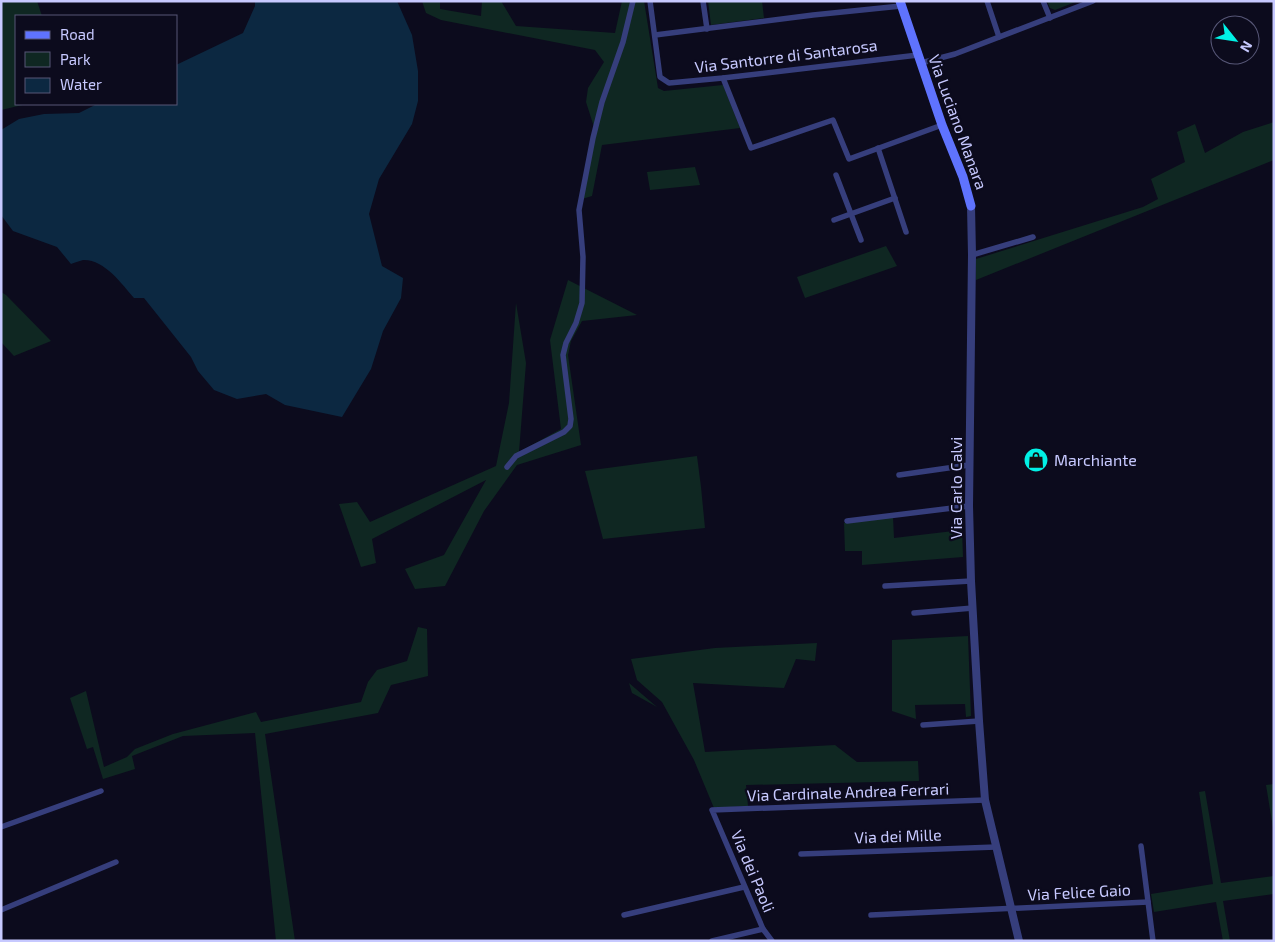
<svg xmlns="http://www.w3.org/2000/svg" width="1275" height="942" viewBox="0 0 1275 942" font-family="'Exo 2',sans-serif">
	<rect width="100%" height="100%" fill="#0c0b1d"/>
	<g fill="#0f2722">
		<path d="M1 1H37L42 16H16V104H27L1 110Z"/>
		<path d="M422 1H440V9L481 16 482 1H501L516 26 615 33 622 1H644L658 88 664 91 723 85 740 128 602 145 592 196 582 199 594 127 586 102 588 88 604 62 595 50 441 20 426 13Z"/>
		<path d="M708 1H762L764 18 711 25Z"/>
		<path d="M1047 1H1078L1055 10 1050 8Z"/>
		<path d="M1274 122V160L976 280V259L1143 207 1158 199 1151 179 1185 162 1177 132 1195 124 1205 153 1243 132Z"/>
		<path d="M695 167 700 185 650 190 647 172Z"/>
		<path d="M886 246 897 266 805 298 797 277Z"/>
		<path d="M568 280 637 315 582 321 571 341 568 355 581 445 517 465 484 511 445 586 415 589 405 569 444 555 486 480 372 539 376 563 361 567 339 504 357 502 370 522 496 466 509 403 516 303 526 363 519 452 561 429 550 340Z"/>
		<path d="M1 292 6 295 51 341 14 356 1 342Z"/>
		<path d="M697 456 701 487 705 528 603 539 585 471Z"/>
		<path d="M893 517 894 538 962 530 963 557 862 565V551H845L844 523Z"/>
		<path d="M418 627 427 629 428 676 391 685 378 713 265 734 295 941H276L255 733 183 736 132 756 135 769 103 779 93 747 87 749 70 698 86 691 104 767 127 757 135 749 173 734 256 712 261 722 361 702 368 682 377 670 407 661Z"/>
		<path d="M968 636 971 716 966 717 965 704 915 705 916 719 892 711V640Z"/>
		<path d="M817 643 815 661 796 659 784 688 693 683 705 752 835 745 857 762 918 761 919 781 746 785 748 806 714 808 694 760 662 702 637 680 631 659 715 648Z"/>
		<path d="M629 683 657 707 632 693Z"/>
		<path d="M1274 784V834L1266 785Z"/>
		<path d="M1205 791 1221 883 1274 876V894L1223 901 1230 941H1223L1216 902 1154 912 1151 894 1213 884 1199 792Z"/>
	</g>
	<path fill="#0c2841" d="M255 1H397L412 35 418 71V101L412 124 379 179 369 214 382 266 403 278 401 298 383 331 371 369 342 417 285 405 266 394 237 399 214 390 198 371 191 357 144 298H134C122 284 104 259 83 260 79 261 74 263 71 264L57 247 13 231 1 215V130L19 119 44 114 79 113 97 104H176V65L243 33 255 6Z"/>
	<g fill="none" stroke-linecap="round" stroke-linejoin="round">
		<g stroke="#363e7c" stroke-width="5.5">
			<path d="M650 1 660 77 669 83 723 78 918 55"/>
			<path d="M703 1 707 29"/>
			<path d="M987 1 999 37"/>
			<path d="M1043 1 1050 18"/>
			<path d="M655 35 813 15 901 6"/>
			<path d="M921 63 955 54 1093 1"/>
			<path d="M723 78 751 148 833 120 849 159 942 125"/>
			<path d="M878 148 906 232"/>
			<path d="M836 175 861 240"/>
			<path d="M834 220 895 198"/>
			<path d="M972 255 1033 237"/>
			<path d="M507 467 516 456 564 432 570 426 571 419 563 355 566 343 576 323 582 303 583 257 579 210 593 138 602 102 623 42 633 1"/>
			<path d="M899 475 969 465"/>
			<path d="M847 521 969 506"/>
			<path d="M885 586 971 581"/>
			<path d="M914 613 973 608"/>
			<path d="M923 725 979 721"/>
			<path d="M1 827 101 791"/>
			<path d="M1141 846 1153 941"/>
			<path d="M801 854 996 847"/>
			<path d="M1 910 116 862"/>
			<path d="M624 915 744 887"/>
			<path d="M871 915 1148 902"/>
			<path d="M712 941 763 929"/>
			<path d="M772 941 763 929 712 810 985 800"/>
		</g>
		<path stroke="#363e7c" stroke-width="8" d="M971 206 972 255 969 506 971 581 979 721 985 800 1019 941"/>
		<path stroke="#5f73fe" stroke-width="9" d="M900 1 942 125 963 177 971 206"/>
	</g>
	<defs>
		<symbol id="shop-disc" viewBox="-11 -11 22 22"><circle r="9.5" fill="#01f1e5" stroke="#0c0b1d"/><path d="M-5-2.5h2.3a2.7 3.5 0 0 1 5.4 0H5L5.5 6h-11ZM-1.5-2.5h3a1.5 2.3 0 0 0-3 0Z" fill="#111"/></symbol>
	</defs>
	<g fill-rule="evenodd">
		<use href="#shop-disc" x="1022" y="446" width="28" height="28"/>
	</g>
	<g text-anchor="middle" stroke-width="4.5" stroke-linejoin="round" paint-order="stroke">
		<g font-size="16" fill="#c7c9ff" stroke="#0c0b1d">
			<text transform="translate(786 56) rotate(-7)" y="6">Via Santorre di Santarosa</text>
			<text transform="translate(958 122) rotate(70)" y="6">Via Luciano Manara</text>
			<text transform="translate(956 488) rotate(-90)" y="6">Via Carlo Calvi</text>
			<text transform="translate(848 792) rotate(-2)" y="6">Via Cardinale Andrea Ferrari</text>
			<text transform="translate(898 836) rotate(-2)" y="6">Via dei Mille</text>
			<text transform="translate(753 871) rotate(67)" y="6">Via dei Paoli</text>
			<text transform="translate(1079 892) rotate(-3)" y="6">Via Felice Gaio</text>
		</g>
		<g font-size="16" fill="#c7c9ff" stroke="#0c0b1d" text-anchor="start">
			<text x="1054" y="466">Marchiante</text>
		</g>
	</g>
	<rect width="1275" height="942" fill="none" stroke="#c7c9ff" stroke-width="5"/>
	<rect x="15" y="15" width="162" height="90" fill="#0c0b1d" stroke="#575777"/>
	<rect x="25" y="31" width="25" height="8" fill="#5f73fe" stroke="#575777"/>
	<text x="60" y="40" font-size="15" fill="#c7c9ff">Road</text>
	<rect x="25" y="52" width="25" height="15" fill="#0f2722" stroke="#575777"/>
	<text x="60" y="65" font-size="15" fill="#c7c9ff">Park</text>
	<rect x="25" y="78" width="25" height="15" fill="#0c2841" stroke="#575777"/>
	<text x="60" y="90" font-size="15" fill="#c7c9ff">Water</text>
	<g transform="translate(1235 40) rotate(120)"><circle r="24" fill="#0c0b1d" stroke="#575777"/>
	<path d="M0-4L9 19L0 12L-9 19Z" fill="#01f1e5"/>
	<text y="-8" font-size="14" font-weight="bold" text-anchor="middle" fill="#c7c9ff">N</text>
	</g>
</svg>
